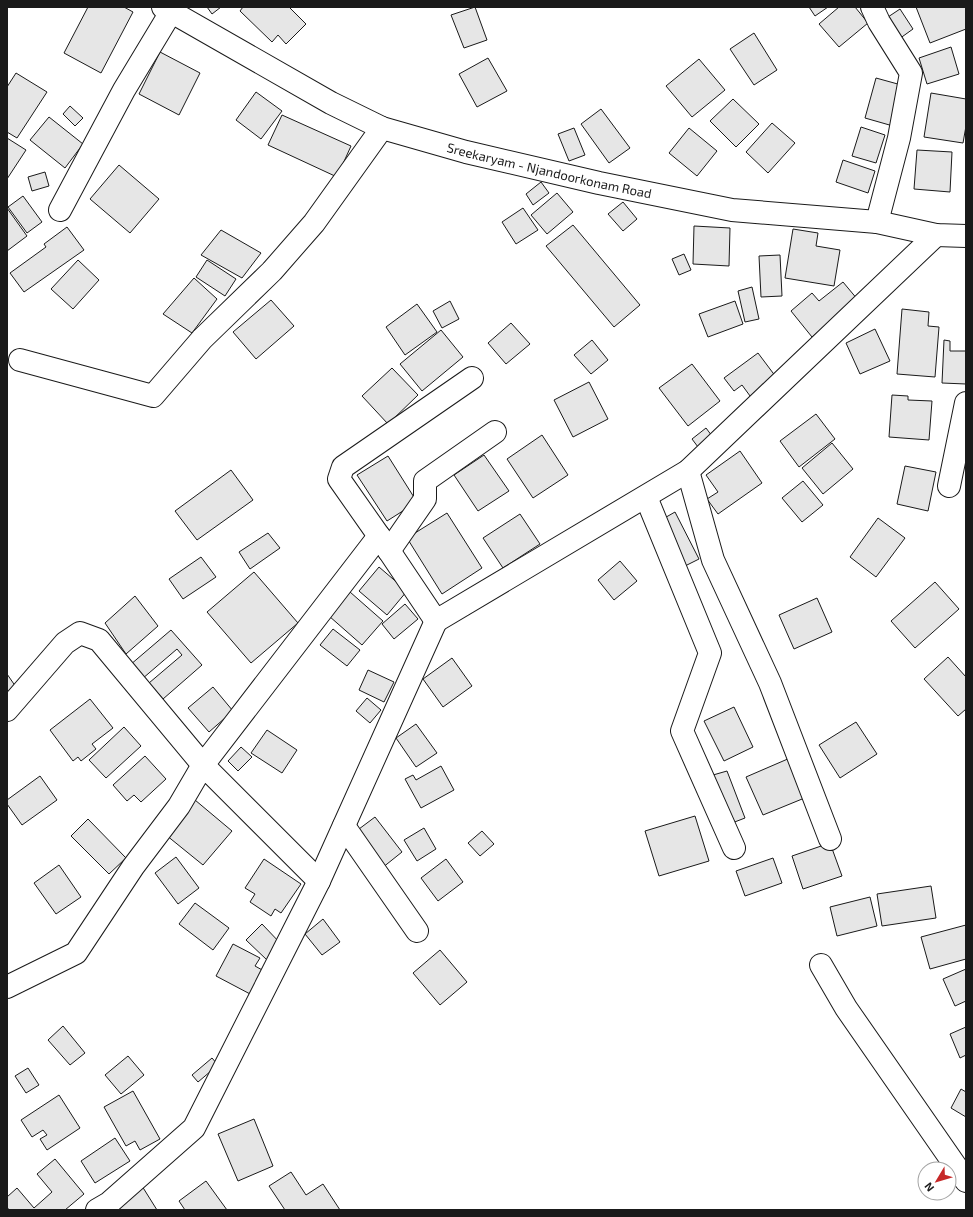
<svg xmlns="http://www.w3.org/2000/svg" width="973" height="1217" viewBox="0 0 973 1217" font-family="'Exo 2',sans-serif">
	<rect width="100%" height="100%" fill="#fff"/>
	<g fill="#e6e6e6" stroke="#1a1a1a">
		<path d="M88 7H124L133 12 101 73 64 53Z"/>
		<path d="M207 7H221L212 14Z"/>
		<path d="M243 7H289L306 24 286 44 278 35 272 42 240 11Z"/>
		<path d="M475 7 487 40 464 48 451 15Z"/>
		<path d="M809 7H828L815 16Z"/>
		<path d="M839 7H855L868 23 839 47 819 24Z"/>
		<path d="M916 7H966V29L930 43Z"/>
		<path d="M900 9 913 29 899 39 885 19Z"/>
		<path d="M754 33 777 70 754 85 730 49Z"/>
		<path d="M951 47 959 74 927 84 919 58Z"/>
		<path d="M160 52 200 73 179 115 139 94Z"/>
		<path d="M488 58 507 91 477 107 459 74Z"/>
		<path d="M699 59 725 90 692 117 666 86Z"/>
		<path d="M16 73 47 92 17 138 7 132V87Z"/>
		<path d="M876 78 905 86 893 126 865 118Z"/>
		<path d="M256 92 282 111 261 139 236 120Z"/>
		<path d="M931 93 966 99V126L963 143 924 137Z"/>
		<path d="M733 99 759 124 736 147 710 121Z"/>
		<path d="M70 106 83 118 75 126 63 114Z"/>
		<path d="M601 109 630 148 609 163 581 124Z"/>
		<path d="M282 115 351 146 337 177 268 145Z"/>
		<path d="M49 117 83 144 65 168 30 140Z"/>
		<path d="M772 123 795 143 768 173 746 152Z"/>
		<path d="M861 127 885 135 876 163 852 156Z"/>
		<path d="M574 128 585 155 569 161 558 134Z"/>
		<path d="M689 128 717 151 697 176 669 153Z"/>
		<path d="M7 138 26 150 7 179Z"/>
		<path d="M917 150 952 152 950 192 914 189Z"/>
		<path d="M843 160 875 171 868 193 836 182Z"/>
		<path d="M119 165 159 199 130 233 90 199Z"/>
		<path d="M45 172 49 186 32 191 28 177Z"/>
		<path d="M541 182 549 193 533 205 526 194Z"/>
		<path d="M557 193 573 212 547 234 531 215Z"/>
		<path d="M23 196 42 222 27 233 8 207Z"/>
		<path d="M623 202 637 219 623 231 608 214Z"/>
		<path d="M7 208 27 236 7 251Z"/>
		<path d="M523 208 538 230 516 244 502 222Z"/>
		<path d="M573 225 640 305 614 327 546 246Z"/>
		<path d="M694 226 730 228 729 266 693 264Z"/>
		<path d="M67 227 84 250 24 292 10 273 46 247 44 244Z"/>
		<path d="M793 229 818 233 816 246 840 250 834 286 785 278Z"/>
		<path d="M221 230 261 253 242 278 201 255Z"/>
		<path d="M684 254 691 270 679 275 672 259Z"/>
		<path d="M780 255 782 296 761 297 759 256Z"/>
		<path d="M78 260 99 280 73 309 51 289Z"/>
		<path d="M207 260 236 279 225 296 196 277Z"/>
		<path d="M194 278 217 299 192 333 163 314Z"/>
		<path d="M843 282 858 300 812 337 791 311 812 293 819 301Z"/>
		<path d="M752 287 759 319 745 322 738 291Z"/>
		<path d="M271 300 294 326 256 359 233 332Z"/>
		<path d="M450 301 459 319 442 328 433 311Z"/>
		<path d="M735 301 743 324 708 337 699 314Z"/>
		<path d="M417 304 437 332 405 355 386 327Z"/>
		<path d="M902 309 929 312 928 326 939 327 935 377 897 374Z"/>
		<path d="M511 323 530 344 506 364 488 343Z"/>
		<path d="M875 329 890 361 860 374 846 343Z"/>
		<path d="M441 330 463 357 422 391 400 364Z"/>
		<path d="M592 340 608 360 591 374 574 355Z"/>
		<path d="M944 340 950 341V351H966V384L942 383Z"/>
		<path d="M758 353 779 381 753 400 742 385 734 391 724 378Z"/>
		<path d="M692 364 720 401 688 426 659 388Z"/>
		<path d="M392 368 418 395 388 424 362 396Z"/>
		<path d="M589 382 608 419 573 437 554 400Z"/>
		<path d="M892 395 908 396V400L932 401 929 440 889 437Z"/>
		<path d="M816 414 835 439 799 467 780 441Z"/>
		<path d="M706 428 715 440 701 451 692 439Z"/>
		<path d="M542 435 568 475 533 498 507 459Z"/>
		<path d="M832 443 853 469 823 494 802 468Z"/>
		<path d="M740 451 762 483 718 514 707 499 718 492 706 475Z"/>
		<path d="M484 455 509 491 478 511 454 475Z"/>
		<path d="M388 456 417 502 387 521 357 475Z"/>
		<path d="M905 466 936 472 928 511 897 504Z"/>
		<path d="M231 470 253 500 197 540 175 511Z"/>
		<path d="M803 481 823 505 802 522 782 498Z"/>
		<path d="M675 512 699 559 685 566 661 520Z"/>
		<path d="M447 513 482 568 442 594 407 538Z"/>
		<path d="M520 514 540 544 503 568 483 538Z"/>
		<path d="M878 518 905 538 876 577 850 557Z"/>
		<path d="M268 533 280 548 250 569 239 552Z"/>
		<path d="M201 557 216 577 183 599 169 579Z"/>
		<path d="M620 561 637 581 614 600 598 580Z"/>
		<path d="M379 567 407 591 387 615 359 591Z"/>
		<path d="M254 572 298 623 251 663 207 612Z"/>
		<path d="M935 582 959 609 915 648 891 621Z"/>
		<path d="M350 592 383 621 362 645 329 616Z"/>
		<path d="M135 596 158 626 126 654 105 623Z"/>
		<path d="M817 598 832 632 794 649 779 615Z"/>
		<path d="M405 604 418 619 394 639 382 624Z"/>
		<path d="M333 629 360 650 347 666 320 645Z"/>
		<path d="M171 630 202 665 163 699 149 683 182 655 177 649 142 679 130 665Z"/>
		<path d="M948 657 966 677V709L958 716 924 679Z"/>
		<path d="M452 658 472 686 443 707 423 679Z"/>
		<path d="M368 670 394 682 384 702 359 690Z"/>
		<path d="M7 674 16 687 7 693Z"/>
		<path d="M213 687 233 711 209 732 188 708Z"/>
		<path d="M367 698 381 710 370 723 356 711Z"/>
		<path d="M90 699 113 728 92 744 96 749 81 761 78 757 73 761 50 730Z"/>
		<path d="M734 707 753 747 724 761 704 721Z"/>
		<path d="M856 722 877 754 840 778 819 745Z"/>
		<path d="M416 724 437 753 416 767 396 738Z"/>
		<path d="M124 727 141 746 106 778 89 760Z"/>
		<path d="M267 730 297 750 282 773 251 753Z"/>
		<path d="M241 747 252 757 238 771 228 761Z"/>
		<path d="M145 756 166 779 141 802 134 795 127 801 113 785Z"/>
		<path d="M790 758 807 797 763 815 746 777Z"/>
		<path d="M441 766 454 790 421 808 405 779 413 775 416 780Z"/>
		<path d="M727 771 745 818 732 823 713 775Z"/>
		<path d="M40 776 57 800 22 825 7 804V800Z"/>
		<path d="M195 800 232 831 203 865 166 835Z"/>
		<path d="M695 816 709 861 659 876 645 831Z"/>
		<path d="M375 817 402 852 382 868 355 832Z"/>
		<path d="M88 819 126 858 109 874 71 836Z"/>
		<path d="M424 828 436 849 417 861 404 840Z"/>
		<path d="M482 831 494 844 480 856 468 843Z"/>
		<path d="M830 843 842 876 803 889 792 856Z"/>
		<path d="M176 857 199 888 178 904 155 873Z"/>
		<path d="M773 858 782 883 745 896 736 871Z"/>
		<path d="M264 859 301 884 281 913 275 909 271 916 250 902 255 894 245 888Z"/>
		<path d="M446 859 463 882 438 901 421 878Z"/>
		<path d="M59 865 81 897 56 914 34 883Z"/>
		<path d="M931 886 936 918 882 926 877 894Z"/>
		<path d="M870 897 877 926 837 936 830 907Z"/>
		<path d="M195 903 229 928 213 950 179 924Z"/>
		<path d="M323 919 340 942 322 955 305 934Z"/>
		<path d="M262 924 282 945 267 960 246 940Z"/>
		<path d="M966 925V959L930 969 921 937Z"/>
		<path d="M233 944 260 958 255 966 264 971 252 995 216 976Z"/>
		<path d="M440 950 467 982 440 1005 413 973Z"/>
		<path d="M966 969V1001L955 1006 943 979Z"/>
		<path d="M63 1026 85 1053 70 1065 48 1040Z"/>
		<path d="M966 1027V1055L960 1058 950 1034Z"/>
		<path d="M128 1056 144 1075 121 1094 105 1075Z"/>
		<path d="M212 1058 218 1065 198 1082 192 1075Z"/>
		<path d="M28 1068 39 1085 26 1093 15 1076Z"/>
		<path d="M961 1089 966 1092V1117L951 1108Z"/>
		<path d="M133 1091 160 1139 140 1150 135 1141 126 1146 104 1107Z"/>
		<path d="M59 1095 80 1128 47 1150 40 1139 47 1135 43 1130 32 1137 21 1120Z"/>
		<path d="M254 1119 273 1166 238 1181 218 1134Z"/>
		<path d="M115 1138 130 1161 95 1183 81 1161Z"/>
		<path d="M55 1159 84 1194 65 1210H9L7 1207V1197L17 1188 34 1208 52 1192 37 1174Z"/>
		<path d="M291 1172 306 1195 323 1184 340 1210H285L269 1186Z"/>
		<path d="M206 1181 227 1210H185L179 1201Z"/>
		<path d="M142 1186 157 1210H119L115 1204Z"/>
	</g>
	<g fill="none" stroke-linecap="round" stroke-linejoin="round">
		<defs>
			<g id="minor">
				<path d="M872 7 879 22 911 73 899 138 877 222"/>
				<path d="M60 210 124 90 171 12"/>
				<path d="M20 360 153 396 202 339 272 271 314 223 382 128"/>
				<path d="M688 471 713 560 770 683 830 839"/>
				<path d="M949 486 966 403"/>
				<path d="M646 497 710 653 682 731 734 848"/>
				<path d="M379 536 339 479 343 467 472 378"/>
				<path d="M389 551 425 499V481L495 432"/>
				<path d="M7 710 65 643 80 633 99 640 203 765 379 536 436 621 688 471 936 235"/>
				<path d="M344 826 417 931"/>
				<path d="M821 965 846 1008 966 1181"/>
				<path d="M7 987 76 953 133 867 179 806 203 765 319 881"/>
				<path d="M97 1210 109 1203 194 1128 319 881 436 621"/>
			</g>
			<g id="major">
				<path id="s1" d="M163 7 331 103 382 128 466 152 599 183 732 210 877 222 936 235 966 236"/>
			</g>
		</defs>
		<use href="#minor" stroke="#1a1a1a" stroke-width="24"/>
		<use href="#major" stroke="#1a1a1a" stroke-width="24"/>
		<use href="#minor" stroke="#fff" stroke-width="22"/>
		<use href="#major" stroke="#fff" stroke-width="22"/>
	</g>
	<g text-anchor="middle" stroke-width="3" stroke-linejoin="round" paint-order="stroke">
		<g font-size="13" fill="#1a1a1a" stroke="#fff">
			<text dy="5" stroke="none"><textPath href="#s1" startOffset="423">Sreekaryam - Njandoorkonam Road</textPath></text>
		</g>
	</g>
	<rect width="973" height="1217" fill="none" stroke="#1a1a1a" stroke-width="16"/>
	<g transform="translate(937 1181) rotate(232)"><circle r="19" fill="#ffffff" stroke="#a3a3a3"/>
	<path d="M0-3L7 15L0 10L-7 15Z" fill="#c62828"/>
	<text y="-6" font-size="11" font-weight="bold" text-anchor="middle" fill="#1a1a1a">N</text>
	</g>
</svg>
